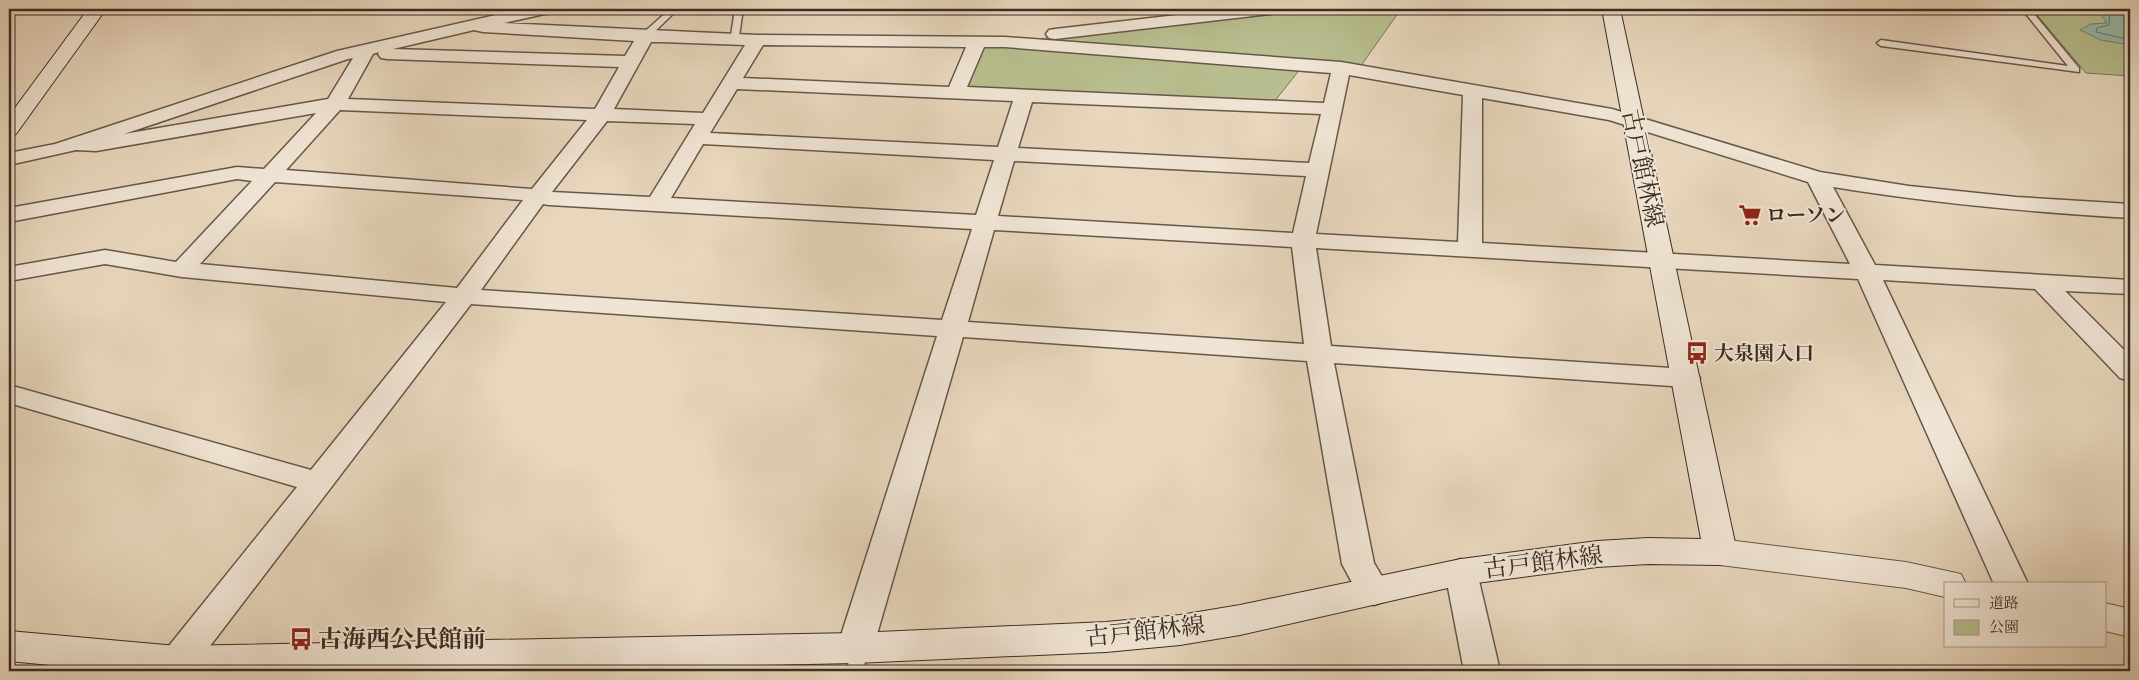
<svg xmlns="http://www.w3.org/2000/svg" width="2139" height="680" viewBox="0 0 2139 680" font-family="'Libre Bodoni','Noto Serif JP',serif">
	<rect width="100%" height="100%" fill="#e8d7bd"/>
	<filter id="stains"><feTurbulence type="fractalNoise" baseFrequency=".004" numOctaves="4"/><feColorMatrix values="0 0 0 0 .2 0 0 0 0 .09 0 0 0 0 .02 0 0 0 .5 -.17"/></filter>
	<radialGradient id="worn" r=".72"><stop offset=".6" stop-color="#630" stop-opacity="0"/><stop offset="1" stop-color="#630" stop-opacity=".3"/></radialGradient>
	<g fill="#b8be8f" stroke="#7a765a">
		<path d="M1286 9H1401L1360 67 1022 41Z"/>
		<path d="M2032 9H2130V76L2086 73Z"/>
		<path d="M984 45 1301 68 1274 102 962 93Z"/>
	</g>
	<path fill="#98baab" stroke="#738275" d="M2107 9H2130V45L2101 40 2080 30 2091 24 2107 23 2102 16Z"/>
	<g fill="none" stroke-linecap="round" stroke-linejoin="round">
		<path stroke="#6a7468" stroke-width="1" d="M2110 9 2109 25 2097 28 2096 32 2130 40"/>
		<defs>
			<g id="service">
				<path d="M670 9H678L648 38H642V34Z"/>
				<path d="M735 9H743L739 36 732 42 728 39 731 35Z"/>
				<path d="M2022 9H2030L2079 68V72L1881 46 1877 43 1881 40 2068 66Z"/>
				<path d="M855 641 861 643 866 671H849L847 648 849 643Z"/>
			</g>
			<g id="minor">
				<path d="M522 9H551L549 13 504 23 757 35 1005 37 1341 62 1612 109 1820 172 1909 186 2016 197 2130 204V218C2030 212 1932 203 1833 187L1875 265 2130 280V294L2065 291 2130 356V381L2120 378 2035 289 1883 280 2028 584H1994L1858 279 1316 248 1331 346 1686 369 1696 372 1700 378 1696 384 1686 387 1334 363 1374 563 1391 592 1386 601 1374 605 1362 601 1342 564 1307 361 963 337 873 648 867 658 855 663 843 658 837 648 937 336 471 304 191 671H164L159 662 164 652 297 487 9 403V385L311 470 446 302 182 277 105 264 9 281V267L105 250 176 262 252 181 237 179 9 222V208L237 167 264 169 316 113 96 151 76 150 9 165V153L55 144 337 51ZM474 30 483 32 634 41 625 56 393 49ZM651 42H661L745 45 703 113 614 109ZM763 45 966 47 949 87 743 78ZM984 47H1005L1331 73 1324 103 967 87ZM379 52 378 54 381 58 387 59 619 67 595 109 348 99 373 54ZM353 58 328 99 124 134 348 59ZM1349 75 1463 95 1458 242 1316 234ZM737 89 1013 101 998 147 710 133ZM1482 98 1609 120 1808 182 1850 264 1482 243ZM1032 102 1321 114 1309 163 1018 148ZM340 110 587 120 532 189 286 170ZM607 121 695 124 650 197 552 192ZM703 144 994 160 976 215 671 198ZM1014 161 1306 176 1293 233 998 216ZM275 182 523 200 457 288 200 264ZM543 204 549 205 972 229 942 320 481 290ZM994 230 1292 247 1304 344 968 322Z"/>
				<path d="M1229 9H1278L1276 13 1270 14 1055 39 1049 38 1046 34 1049 30 1055 29Z"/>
				<path d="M1461 559 1473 563 1477 572 1500 671H1464L1445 572 1449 563Z"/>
				<path d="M704 637 716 642 722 652 717 671H681L692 642Z"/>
			</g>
			<g id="tertiary">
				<path d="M1720 539 1906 562 1961 574 1966 584H1945V597L1906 588 1720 565 1708 561 1703 552 1708 543Z"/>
				<path d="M2105 603 2130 609V637L2105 631Z"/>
			</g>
			<g id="secondary">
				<path d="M88 9H106L16 134 9 136V116Z"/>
				<path d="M1602 9H1620L1737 552 1732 561 1720 565 1648 564 1597 567 1461 585 1240 635 1180 645 1106 652 855 663 475 671H112L9 661V631L177 646 855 633 1106 622 1180 615 1240 605 1461 559 1597 541 1648 538 1701 539Z"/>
			</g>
		</defs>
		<use href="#service" stroke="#66584a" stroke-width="3"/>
		<use href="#minor" stroke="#66584a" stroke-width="3"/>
		<use href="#tertiary" stroke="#66584a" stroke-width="2"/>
		<use href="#secondary" stroke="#3b2d24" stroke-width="2"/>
		<use href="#service" fill="#f0e5d4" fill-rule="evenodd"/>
		<use href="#minor" fill="#f0e5d4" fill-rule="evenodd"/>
		<use href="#tertiary" fill="#f0e5d4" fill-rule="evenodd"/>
		<use href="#secondary" fill="#f0e5d4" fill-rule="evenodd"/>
	</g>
	<defs>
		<symbol id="supermarket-bare" viewBox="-9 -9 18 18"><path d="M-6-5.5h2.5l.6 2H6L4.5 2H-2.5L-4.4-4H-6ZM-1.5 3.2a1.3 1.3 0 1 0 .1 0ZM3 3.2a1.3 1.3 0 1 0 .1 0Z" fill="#8f2418" stroke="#f0e5d4" stroke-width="2.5" paint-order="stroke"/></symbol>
		<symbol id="bus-bare" viewBox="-9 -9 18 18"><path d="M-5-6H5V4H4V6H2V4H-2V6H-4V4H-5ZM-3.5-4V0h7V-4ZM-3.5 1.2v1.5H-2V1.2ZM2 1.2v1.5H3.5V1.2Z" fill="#8f2418" stroke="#f0e5d4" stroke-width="2.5" paint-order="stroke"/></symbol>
	</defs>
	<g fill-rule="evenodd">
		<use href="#supermarket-bare" x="1734" y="199" width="32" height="32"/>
		<use href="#bus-bare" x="1681" y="337" width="32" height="32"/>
		<use href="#bus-bare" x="285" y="623" width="32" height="32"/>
	</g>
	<g text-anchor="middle" stroke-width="4" stroke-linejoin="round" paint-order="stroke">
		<g font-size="20" font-weight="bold" fill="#3b2d24" stroke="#f0e5d4" text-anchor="start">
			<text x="1766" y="222">ローソン</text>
			<text x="1714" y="360">大泉園入口</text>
		</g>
		<g font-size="24" fill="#3b2d24" stroke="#f0e5d4">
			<text transform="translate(1643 168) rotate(78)" y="8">古戸館林線</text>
			<text transform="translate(1543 562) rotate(-7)" y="8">古戸館林線</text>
			<text transform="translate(1145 631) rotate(-6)" y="8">古戸館林線</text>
		</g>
		<g font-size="24" font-weight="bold" fill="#3b2d24" stroke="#f0e5d4" text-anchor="start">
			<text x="318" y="647">古海西公民館前</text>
		</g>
	</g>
	<rect width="2139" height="680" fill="none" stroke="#e8d7bd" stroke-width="30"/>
	<rect x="10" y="10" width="2119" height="660" fill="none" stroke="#3b2d24" stroke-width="2.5"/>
	<rect x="15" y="15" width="2109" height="650" fill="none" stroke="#3b2d24"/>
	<rect x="1944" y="582" width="162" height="65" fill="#f0e5d4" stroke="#a89b8e"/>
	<rect x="1954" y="599" width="25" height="8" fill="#f0e5d4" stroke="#a89b8e"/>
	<text x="1989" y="608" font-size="15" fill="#3b2d24">道路</text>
	<rect x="1954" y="620" width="25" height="15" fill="#b8be8f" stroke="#a89b8e"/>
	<text x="1989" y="632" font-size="15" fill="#3b2d24">公園</text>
	<rect width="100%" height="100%" filter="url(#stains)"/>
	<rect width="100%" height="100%" fill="url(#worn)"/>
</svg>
